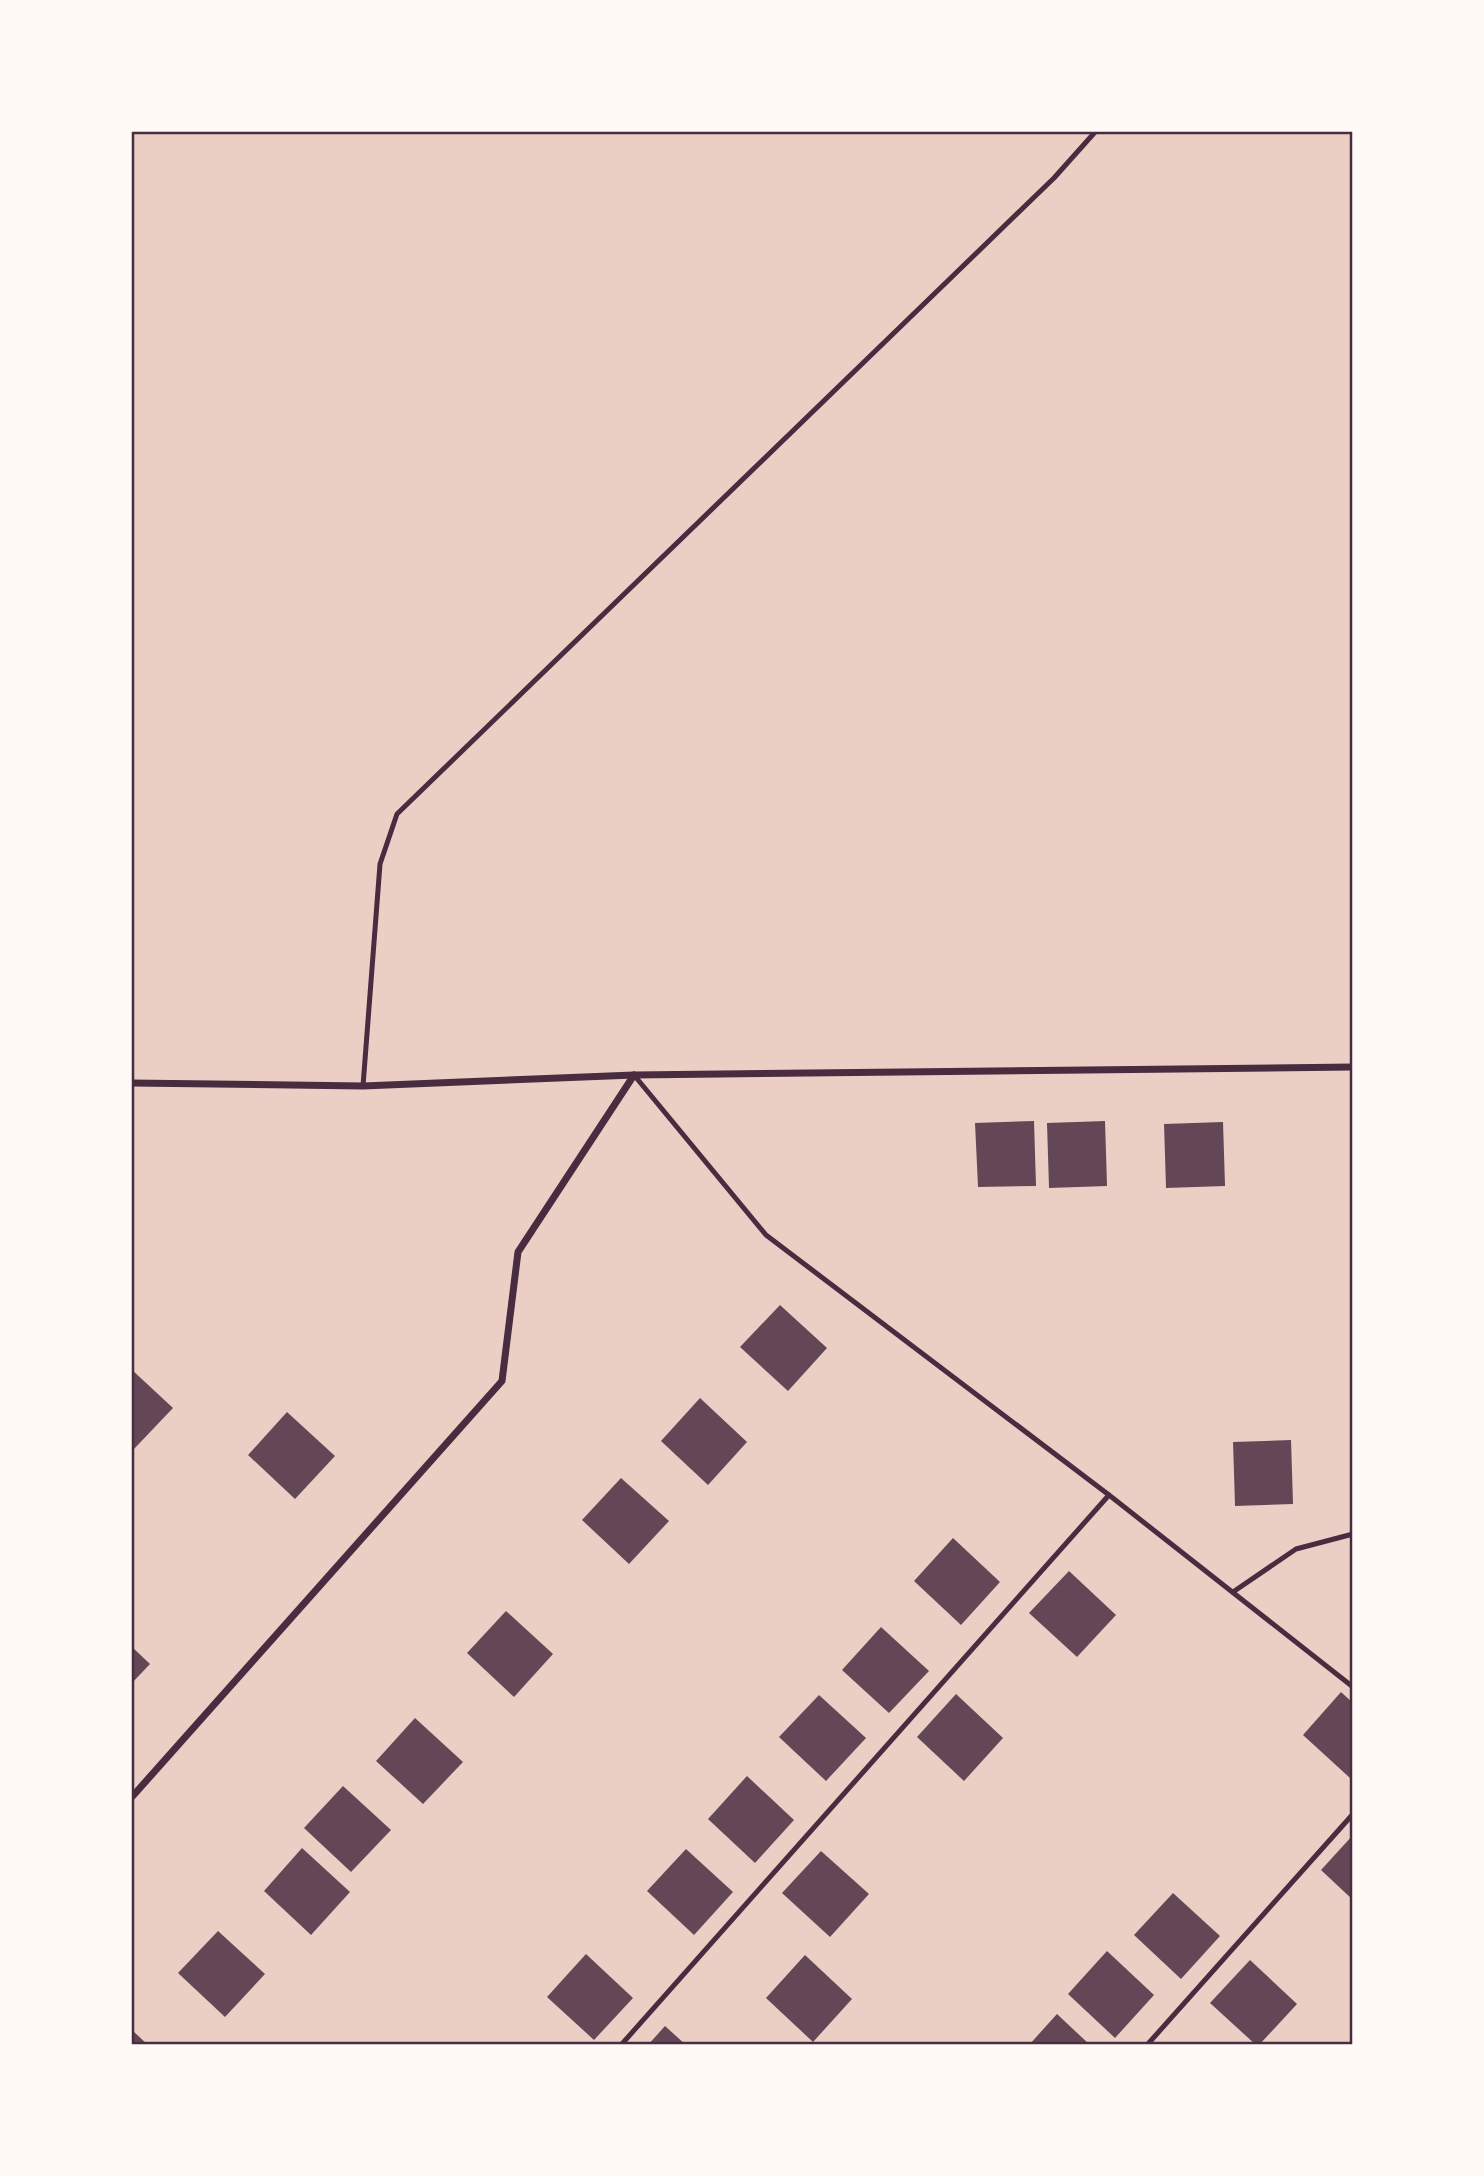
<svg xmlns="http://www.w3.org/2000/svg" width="1484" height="2176" viewBox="0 0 1484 2176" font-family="Commissioner,sans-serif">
	<rect width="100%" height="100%" fill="#f7e1d7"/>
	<rect fill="#ebcfc5" x="131" y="131" width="1222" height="1914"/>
	<g fill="#644757">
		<path d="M1034 1121 1036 1186 978 1187 975 1123Z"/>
		<path d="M1105 1121 1107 1186 1049 1188 1047 1123Z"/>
		<path d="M1223 1122 1225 1186 1166 1188 1164 1124Z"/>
		<path d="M780 1305 827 1348 788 1391 740 1347Z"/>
		<path d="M131 1369 173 1408 133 1450 131 1448Z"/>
		<path d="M700 1398 747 1442 708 1485 661 1441Z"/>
		<path d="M287 1412 335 1456 295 1499 248 1455Z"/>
		<path d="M1291 1440 1293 1504 1235 1506 1233 1442Z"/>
		<path d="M621 1478 669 1521 629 1564 582 1520Z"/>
		<path d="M953 1538 1000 1582 961 1625 914 1581Z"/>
		<path d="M1069 1571 1116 1615 1077 1657 1029 1613Z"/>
		<path d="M506 1611 553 1654 514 1697 467 1653Z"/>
		<path d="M881 1627 929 1671 889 1713 842 1670Z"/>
		<path d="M131 1646 150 1664 131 1684Z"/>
		<path d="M1341 1692 1353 1703V1775L1350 1778 1303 1735Z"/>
		<path d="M956 1694 1003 1738 964 1781 917 1737Z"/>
		<path d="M819 1695 866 1738 826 1781 779 1737Z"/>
		<path d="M415 1718 463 1762 423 1804 376 1761Z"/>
		<path d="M747 1776 794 1820 755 1863 708 1819Z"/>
		<path d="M343 1786 391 1830 351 1872 304 1828Z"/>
		<path d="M1353 1835V1900L1321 1870Z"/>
		<path d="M302 1848 350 1892 311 1935 264 1891Z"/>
		<path d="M686 1849 733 1892 694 1935 647 1891Z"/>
		<path d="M821 1851 869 1894 830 1937 782 1893Z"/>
		<path d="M1173 1893 1220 1936 1181 1979 1134 1935Z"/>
		<path d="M218 1931 265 1974 225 2017 178 1973Z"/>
		<path d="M1107 1951 1154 1995 1115 2038 1068 1994Z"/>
		<path d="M586 1954 633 1998 594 2040 547 1997Z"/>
		<path d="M805 1955 852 1999 813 2042 766 1998Z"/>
		<path d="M1250 1960 1297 2004 1259 2045H1256L1210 2003Z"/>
		<path d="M1057 2014 1090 2045H1029Z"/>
		<path d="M665 2026 686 2045H648Z"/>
		<path d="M133 2031 148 2045H131V2033Z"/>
	</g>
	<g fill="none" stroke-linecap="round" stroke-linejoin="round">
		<g stroke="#4a2c40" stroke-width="5">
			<path d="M634 1075 766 1235 1109 1495 1353 1687"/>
			<path d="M363 1086 380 864 397 814 1054 178 1096 131"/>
			<path d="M1233 1592 1296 1549 1353 1534"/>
			<path d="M621 2045 1109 1495"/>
			<path d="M1147 2045 1353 1814"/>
		</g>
		<g stroke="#4a2c40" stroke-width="7">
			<path d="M131 1083 363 1086 634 1075 1353 1067"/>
			<path d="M131 1798 502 1381 518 1252 634 1075"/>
		</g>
	</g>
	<rect width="1484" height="2176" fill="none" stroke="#fffaf5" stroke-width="266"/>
	<rect x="133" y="133" width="1218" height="1910" fill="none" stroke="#4a2c40" stroke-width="2.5"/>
</svg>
